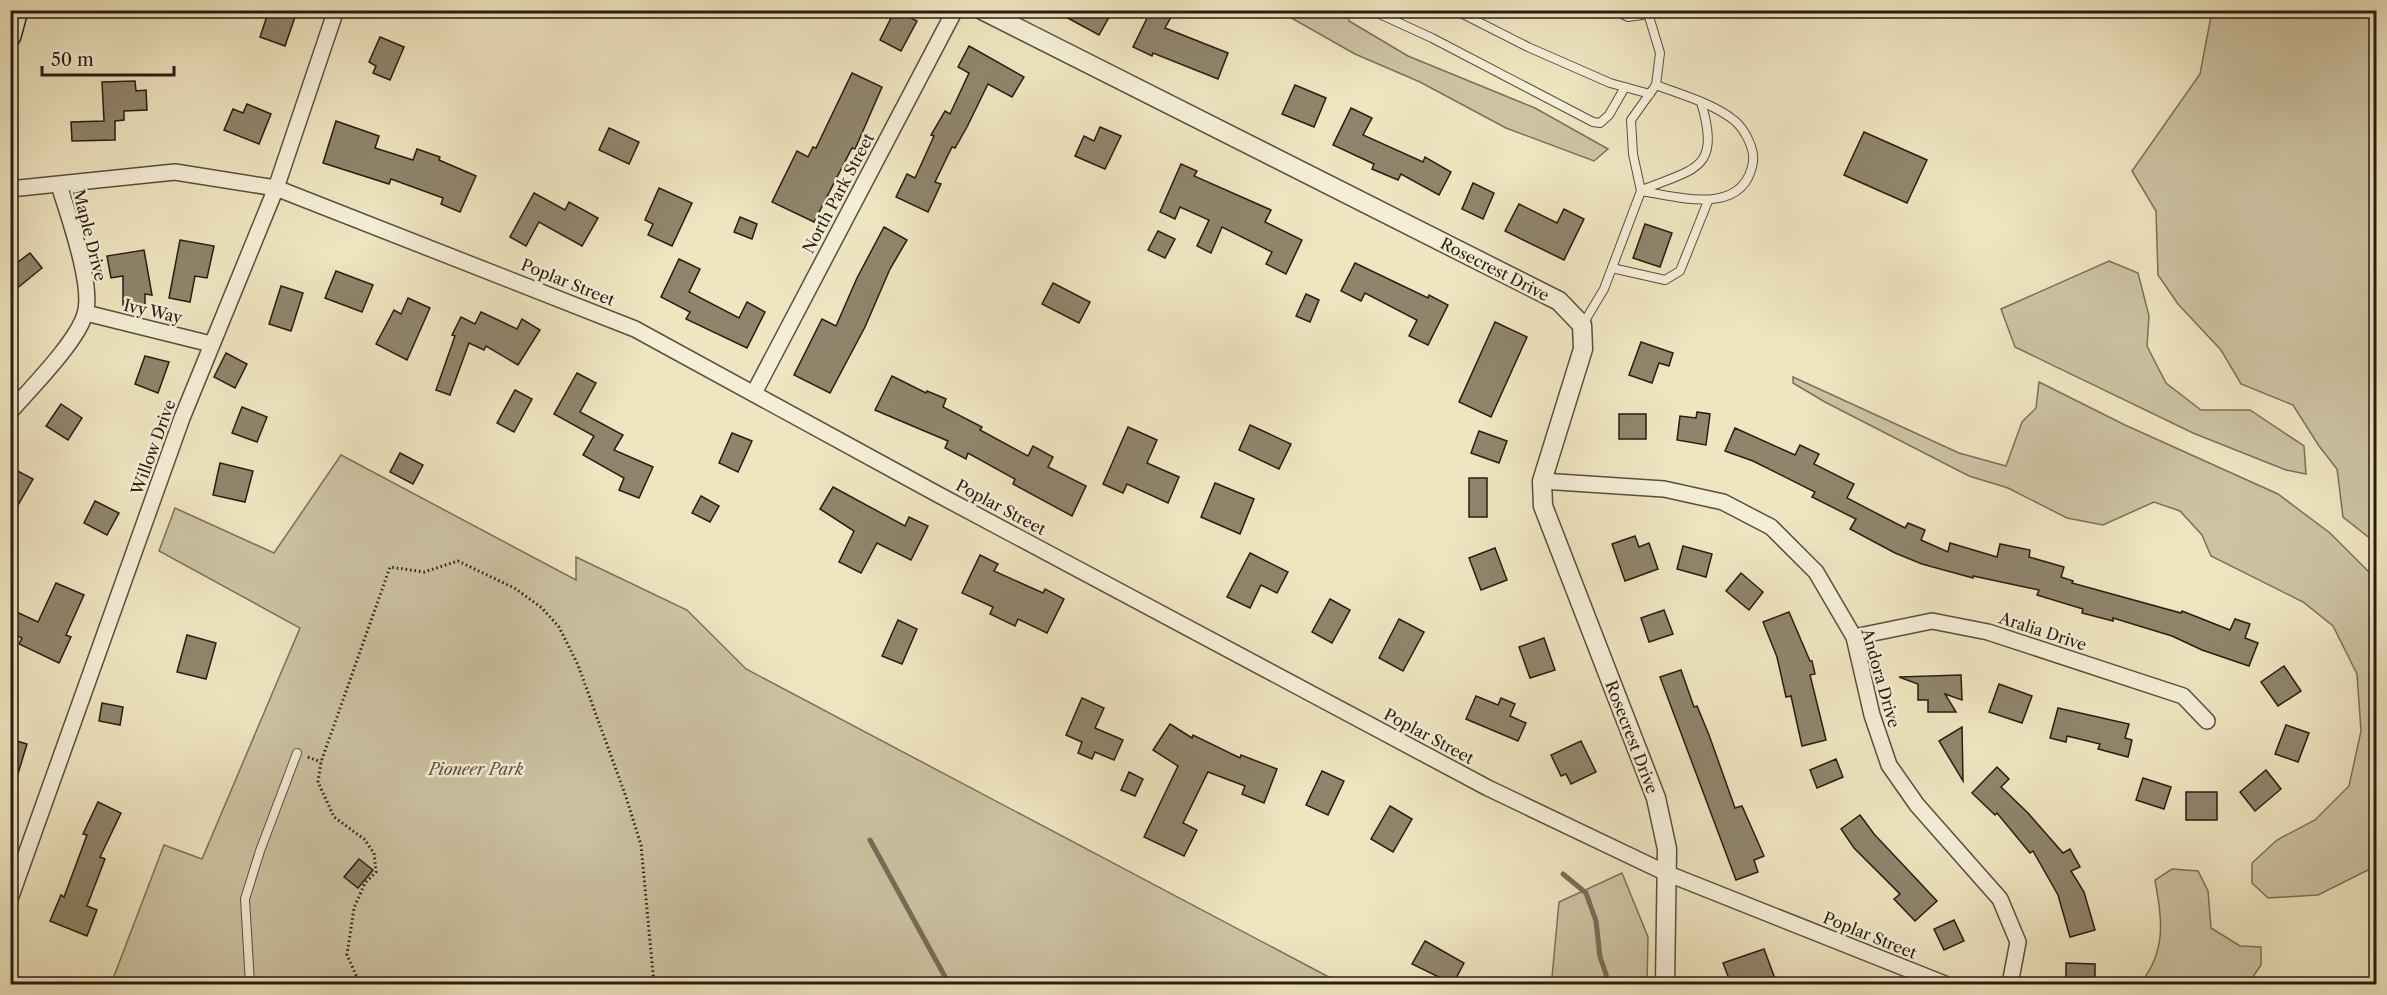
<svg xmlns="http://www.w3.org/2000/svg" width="2387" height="995" viewBox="0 0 2387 995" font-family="'Libre Caslon Text',serif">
	<rect width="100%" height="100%" fill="#efe5c1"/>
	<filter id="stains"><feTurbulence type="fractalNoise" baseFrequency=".00333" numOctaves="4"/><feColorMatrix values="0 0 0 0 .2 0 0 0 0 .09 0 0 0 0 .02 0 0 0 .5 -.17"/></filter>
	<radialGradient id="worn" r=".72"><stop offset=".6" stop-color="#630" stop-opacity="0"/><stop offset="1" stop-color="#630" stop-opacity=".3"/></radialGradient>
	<g fill="#cdc3a3" stroke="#7b705a" stroke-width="1.5">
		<path d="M1279 11H1349V21L1408 56 1535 108 1608 149 1594 161 1506 128 1420 82 1355 54Z"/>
		<path d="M2212 11H2376V543L2343 517 2337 469 2319 446 2293 405 2241 384 2221 350 2178 304 2158 275 2156 211 2132 171 2200 74Z"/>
		<path d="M2109 261 2138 273 2149 316 2147 346 2166 383 2201 410H2250L2304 446 2306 474 2286 470 2193 433 2015 347 2001 309Z"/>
		<path d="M1793 377 1959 453 2006 466 2022 422 2036 408 2039 382 2125 425 2278 494 2330 533 2376 579V866L2318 895 2268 898 2252 883V863L2277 840 2315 820 2349 786 2361 731 2357 674 2333 626 2303 602 2211 556 2202 535 2180 511 2154 502 2103 525 2067 518 2008 488 1969 476 1825 402 1793 383Z"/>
		<path d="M341 455 576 580V557L687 610 746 669 1342 984H111L164 845 202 859 300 628 159 551 175 508 274 553Z"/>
		<path d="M2172 869 2198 871 2208 891 2211 928 2240 946 2261 947V965L2248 984H2140C2167 950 2162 920 2155 880Z"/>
		<path d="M1622 873 1648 937 1647 984H1546L1552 977 1559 902Z"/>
	</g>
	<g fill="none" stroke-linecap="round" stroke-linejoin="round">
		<g stroke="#786c56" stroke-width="5">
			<path d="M870 840 949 984"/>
			<path d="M1563 874 1586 893 1596 921 1600 957 1606 974 1607 984"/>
		</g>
	</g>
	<g fill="#90856c" stroke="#291c10" stroke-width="1.5">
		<path d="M269 10 295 17 285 46 260 37Z"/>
		<path d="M895 10 917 21 901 51 880 40Z"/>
		<path d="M1053 10H1113L1099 35Z"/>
		<path d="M1151 10H1157L1171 17 1165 28 1228 53 1218 79 1153 53 1152 56 1133 47Z"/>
		<path d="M380 37 404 47 390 80 373 73 376 66 369 62Z"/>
		<path d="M969 46 1024 77 1012 97 988 84 967 127 955 148 952 147 935 182 941 184 928 212 896 197 907 174 915 178 934 136 931 135 945 111 950 114 969 73 958 67Z"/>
		<path d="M852 73 882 87 855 149 852 148 814 222 772 202 797 151 808 157 813 147 816 148Z"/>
		<path d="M135 81 136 91 146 90 147 110 124 111V120L115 121V140L72 141 71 122 104 121 102 82Z"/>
		<path d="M1295 85 1326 98 1314 127 1282 114Z"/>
		<path d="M247 104 271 114 259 144 224 130 233 109 243 113Z"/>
		<path d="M1351 108 1372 118 1363 135 1423 162 1425 157 1451 172 1439 195 1401 174 1398 180 1372 169 1374 164 1333 145Z"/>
		<path d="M336 121 379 136 375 148 413 160 417 149 440 157 439 160 476 176 460 212 441 204 443 198 391 179 389 184 323 163Z"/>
		<path d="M1100 127 1121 136 1105 169 1075 156 1084 136 1094 141Z"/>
		<path d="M609 128 639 142 629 164 599 150Z"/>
		<path d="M1864 132 1927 160 1907 203 1844 175Z"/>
		<path d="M1181 164 1197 171 1194 176 1271 210 1265 222 1302 240 1286 274 1266 264 1272 252 1222 227 1211 253 1197 246 1209 220 1180 207 1175 219 1160 212Z"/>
		<path d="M1473 183 1494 193 1483 219 1462 209Z"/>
		<path d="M659 188 692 203 672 246 648 235 653 224 645 220Z"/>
		<path d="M534 193 565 210 569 202 598 218 582 246 539 222 526 246 510 237Z"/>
		<path d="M1519 204 1557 223 1564 209 1584 219 1564 260 1505 231Z"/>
		<path d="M740 217 757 224 752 239 734 232Z"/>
		<path d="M1645 224 1672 233 1660 267 1633 258Z"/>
		<path d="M884 227 907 240 890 269 865 327 830 393 794 375 822 319 836 326 857 278Z"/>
		<path d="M1158 231 1175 239 1165 258 1148 250Z"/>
		<path d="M180 240 214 246 207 278 195 276 190 302 169 298Z"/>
		<path d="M144 250 152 295 145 294V305H123V276L111 278 107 256Z"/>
		<path d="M30 253 42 268 10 294V268Z"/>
		<path d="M679 259 700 269 689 292 739 318 747 302 765 312 747 348 686 319 690 312 661 297Z"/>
		<path d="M1355 263 1428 298 1429 295 1448 305 1428 345 1409 336 1417 320 1365 293 1361 301 1341 291Z"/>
		<path d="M336 271 373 285 362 312 325 298Z"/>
		<path d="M1053 283 1090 302 1079 323 1042 304Z"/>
		<path d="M281 286 303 293 291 331 269 324Z"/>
		<path d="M1306 294 1319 300 1310 322 1296 316Z"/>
		<path d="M408 298 430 308 407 360 376 344 394 310 401 314Z"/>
		<path d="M481 312 517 329 522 319 540 330 518 365 486 346 484 350 469 343 450 395 436 390 455 336 452 335 461 317 475 324Z"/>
		<path d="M1495 322 1527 337 1491 417 1459 402Z"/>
		<path d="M1641 342 1673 353 1669 366 1659 363 1652 383 1629 375Z"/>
		<path d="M226 353 247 364 235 388 214 377Z"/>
		<path d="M145 356 169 362 158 393 135 384Z"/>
		<path d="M577 373 596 383 580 412 623 435 614 450 653 467 639 498 619 490 624 478 583 455 594 436 554 414Z"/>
		<path d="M892 376 926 393 927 391 946 399 943 407 982 427 980 430 1028 456 1033 446 1053 457 1048 467 1086 486 1072 516 1013 484 1015 479 968 453 966 459 945 448 948 441 875 410Z"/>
		<path d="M515 390 532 399 514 432 497 423Z"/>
		<path d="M61 404 82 418 68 440 46 426Z"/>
		<path d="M242 407 267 417 257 442 232 433Z"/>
		<path d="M1697 412 1710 414 1706 445 1677 440 1680 416 1696 418Z"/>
		<rect x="1619" y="414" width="27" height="25"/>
		<path d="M1250 425 1291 444 1279 469 1239 450Z"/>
		<path d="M1128 427 1157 440 1147 463 1179 477 1168 503 1127 484 1123 493 1103 484Z"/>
		<path d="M1735 428 1795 455 1800 445 1819 454 1814 464 1854 484 1847 498 1905 528 1908 523 1925 530 1921 540 1948 552 1950 543 1997 557 2000 544 2030 550 2029 557 2064 567 2061 577 2073 581 2072 583 2181 613 2182 611 2230 630 2235 619 2250 624 2245 638 2258 643 2249 666 2202 650 2172 636 2113 618V621L2082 613 2083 609 2037 595 2039 590 1973 576V578L1922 564 1895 553 1850 529 1856 519 1812 497 1815 492 1753 461 1725 451Z"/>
		<path d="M1479 431 1507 441 1499 463 1471 453Z"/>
		<path d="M732 433 752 441 738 472 719 463Z"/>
		<path d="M400 453 423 465 413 484 390 472Z"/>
		<path d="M220 463 253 471 245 502 213 495Z"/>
		<path d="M10 467 33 479 10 519Z"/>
		<rect x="1469" y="478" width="18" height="39"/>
		<path d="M1215 483 1254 499 1240 534 1201 517Z"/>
		<path d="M833 487 905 526 909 517 928 526 911 560 877 543 861 573 839 562 854 531 820 509Z"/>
		<path d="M701 496 719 506 710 522 692 513Z"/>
		<path d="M95 501 119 513 107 535 84 523Z"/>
		<path d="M1635 536 1639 547 1649 543 1658 569 1625 581 1612 544Z"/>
		<path d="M1683 546 1712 554 1706 577 1677 569Z"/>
		<path d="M1495 548 1507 580 1481 590 1469 558Z"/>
		<path d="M1250 553 1288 572 1277 593 1261 585 1250 608 1227 597Z"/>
		<path d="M980 555 998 564 994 571 1043 593 1045 589 1064 599 1047 633 1018 619 1015 626 990 614 993 607 962 593Z"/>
		<path d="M1741 573 1763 592 1749 610 1726 591Z"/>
		<path d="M56 583 84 595 66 635 71 637 59 663 19 644 22 638 10 632V609L38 622Z"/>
		<path d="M1330 599 1350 610 1332 643 1312 632Z"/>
		<path d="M1664 610 1673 634 1649 642 1641 618Z"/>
		<path d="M1789 612 1810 661H1812L1815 674 1810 675 1826 740 1802 746 1791 696 1786 697 1777 657 1763 622Z"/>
		<path d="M1399 619 1424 632 1403 671 1379 658Z"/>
		<path d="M898 620 917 629 902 664 882 656Z"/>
		<path d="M187 635 216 643 206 679 177 672Z"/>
		<path d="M1544 638 1555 670 1530 678 1519 647Z"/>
		<path d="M2284 666 2301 691 2278 706 2261 682Z"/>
		<path d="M1681 670 1694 707 1697 706 1709 735 1735 808 1742 806 1764 856 1754 860 1758 872 1736 880 1660 677Z"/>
		<path d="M1961 675 1962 700 1945 694 1956 712H1928V700H1918V684L1899 677Z"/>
		<path d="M1999 684 2032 696 2022 723 1989 712Z"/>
		<path d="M1476 696 1498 705 1501 698 1515 704 1510 716 1526 723 1518 741 1466 719Z"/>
		<path d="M1082 698 1104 708 1095 728 1123 740 1114 760 1095 752 1092 759 1078 753 1082 742 1066 735Z"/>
		<path d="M102 703 123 707 120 725 99 721Z"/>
		<path d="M2058 708 2129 724 2125 738 2132 740 2128 757 2098 749 2100 744 2067 736 2066 742 2050 738Z"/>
		<path d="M1170 724 1192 738 1193 735 1240 758 1241 755 1277 769 1264 803 1242 794 1245 786 1208 772 1183 823 1197 830 1184 856 1144 837 1178 766 1153 750Z"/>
		<path d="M2286 725 2309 733 2298 762 2275 754Z"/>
		<path d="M1962 727 1963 781 1939 741Z"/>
		<path d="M10 739 27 744 14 787H10Z"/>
		<path d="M1581 741 1596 772 1571 784 1566 774 1561 776 1551 755Z"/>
		<path d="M1836 759 1843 777 1817 788 1810 770Z"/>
		<path d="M1997 767 2009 779 2001 787 2028 813 2063 853 2070 849 2080 867 2071 871 2084 892 2095 930 2070 937 2058 895 2033 851 2030 853 1997 813 1995 815 1972 793Z"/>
		<path d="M2266 770 2281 789 2255 811 2240 792Z"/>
		<path d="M1322 771 1344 781 1328 815 1306 805Z"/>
		<path d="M1129 772 1143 779 1135 796 1121 790Z"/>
		<path d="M2143 778 2171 787 2164 809 2136 800Z"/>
		<rect x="2186" y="792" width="31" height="28"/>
		<path d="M98 802 121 813 100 857 105 859 87 906 97 910 87 936 50 921 61 895 64 897 87 835 83 834Z"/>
		<path d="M1390 806 1412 819 1393 852 1371 839Z"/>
		<path d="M1860 815 1874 834 1937 901 1915 921 1894 899 1900 894 1854 848 1841 829Z"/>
		<path d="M359 859 373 870 358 888 344 877Z"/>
		<path d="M1954 920 1964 941 1944 950 1934 929Z"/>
		<path d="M1425 941 1464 963 1453 984 1412 964Z"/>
		<path d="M1764 949 1777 984H1731L1723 963Z"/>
		<path d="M2066 963 2095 964V984H2066Z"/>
	</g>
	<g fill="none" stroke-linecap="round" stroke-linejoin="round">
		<defs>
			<g id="service">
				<path d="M1371 10 1432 38 1593 122 1600 123 1609 115 1625 87"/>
				<path d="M1455 10 1528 47 1610 83 1650 94"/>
				<path d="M1614 10 1628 17 1649 14"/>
				<path d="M1642 190C1696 168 1721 170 1701 102"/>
				<path d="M1641 191C1679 197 1744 217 1753 162 1755 149 1745 130 1735 121 1713 103 1682 95 1656 85"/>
				<path d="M1612 268 1665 280 1680 271 1708 201"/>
				<path d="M1583 324 1604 289 1641 191 1633 154 1631 120 1656 85 1660 53 1647 10"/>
				<path d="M250 984 245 899 260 851 297 753"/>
			</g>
			<g id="minor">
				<path d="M10 189 175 172 276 188 635 329 939 495 1488 788 1666 873 1945 984"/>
				<path d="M86 313 211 344"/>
				<path d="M754 393 955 10"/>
				<path d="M10 412C30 389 77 342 85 314 94 286 68 215 59 185"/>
				<path d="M1542 481 1664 489 1723 502 1771 527 1816 572 1854 637 1872 715 1889 765 1917 805 2000 899 2018 942 2010 984"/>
				<path d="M1854 637 1932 621 1988 632 2183 696 2207 721"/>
				<path d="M10 899 182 418 276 188 336 10"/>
			</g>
			<path id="tertiary" d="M982 10 1559 301 1582 325 1583 349 1542 481 1543 506 1656 798 1667 849 1665 984"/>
			<path id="secondary" d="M10 36 17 10"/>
		</defs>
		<use href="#service" stroke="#5a4e3c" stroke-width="10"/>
		<use href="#minor" stroke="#5a4e3c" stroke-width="18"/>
		<use href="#tertiary" stroke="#5a4e3c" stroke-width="21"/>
		<use href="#secondary" stroke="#291c10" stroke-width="24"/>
		<g stroke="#291c10" stroke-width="3" stroke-dasharray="1.5 3" stroke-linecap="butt">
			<path d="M308 757 321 762"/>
			<path d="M360 984 347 955 354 908 365 883 376 872 374 853 364 839 334 817 318 782 321 762 390 567 424 572 458 561 516 589 542 608 559 627 578 665 626 797 641 845 654 984"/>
		</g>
		<use href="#service" stroke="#f5eed7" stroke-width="8"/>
		<use href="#minor" stroke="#f5eed7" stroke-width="15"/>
		<use href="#tertiary" stroke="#f5eed7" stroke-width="18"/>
		<use href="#secondary" stroke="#f5eed7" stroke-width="21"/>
	</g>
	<g text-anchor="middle" stroke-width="5" stroke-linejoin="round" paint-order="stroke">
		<g font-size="16" fill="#291c10" stroke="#f5eed7">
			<text transform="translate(838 193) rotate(-62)" y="6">North Park Street</text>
			<text transform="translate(90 235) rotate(76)" y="6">Maple Drive</text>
			<text transform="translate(1495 269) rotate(27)" y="6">Rosecrest Drive</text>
			<text transform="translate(568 282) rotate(22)" y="6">Poplar Street</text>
			<text transform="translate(153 311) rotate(13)" y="6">Ivy Way</text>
			<text transform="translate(153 447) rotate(-70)" y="6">Willow Drive</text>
			<text transform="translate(1001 507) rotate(28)" y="6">Poplar Street</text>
			<text transform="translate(2043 631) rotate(18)" y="6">Aralia Drive</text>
			<text transform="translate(1881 678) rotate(74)" y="6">Andora Drive</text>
			<text transform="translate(1429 736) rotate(28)" y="6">Poplar Street</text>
			<text transform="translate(1632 737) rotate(69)" y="6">Rosecrest Drive</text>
			<text transform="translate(1870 935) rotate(22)" y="6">Poplar Street</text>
		</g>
		<g font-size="16" font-style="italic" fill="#5a4e3c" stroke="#f5eed7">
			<text x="476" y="775">Pioneer Park</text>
		</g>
	</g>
	<rect width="2387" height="995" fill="none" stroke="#efe5c1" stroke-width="36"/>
	<rect x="12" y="12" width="2363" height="971" fill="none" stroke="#291c10" stroke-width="3"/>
	<rect x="18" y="18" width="2351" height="959" fill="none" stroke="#291c10" stroke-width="1.5"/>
	<path d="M42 66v9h132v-9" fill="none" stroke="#291c10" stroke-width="3"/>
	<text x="51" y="66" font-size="18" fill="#291c10" stroke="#f5eed7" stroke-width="4.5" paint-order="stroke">50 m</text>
	<rect width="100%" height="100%" filter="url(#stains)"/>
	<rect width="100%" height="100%" fill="url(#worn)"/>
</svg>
